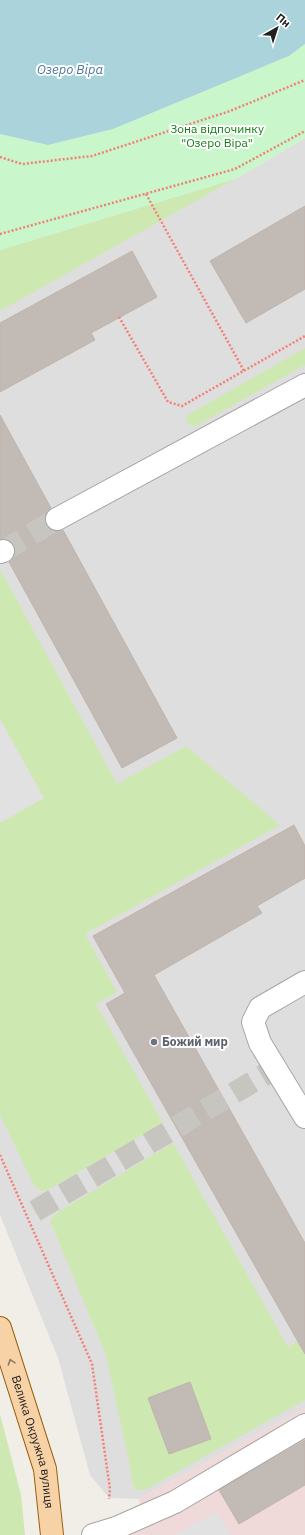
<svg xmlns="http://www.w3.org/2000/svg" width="305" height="1535" viewBox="0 0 305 1535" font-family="'IBM Plex Sans',sans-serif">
	<rect width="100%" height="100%" fill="#f1eee8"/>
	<path fill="#dfdede" d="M305 138V1408L139 1499 109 1498 90 1475 58 1358 0 1215V250L235 179Z"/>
	<path fill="#f0d9d9" d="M305 1408V1535H122L144 1527 139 1499Z"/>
	<g fill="#cee8b2">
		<path d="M235 179 0 311V250Z"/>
		<path d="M305 348V365L198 425 193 426 187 423 186 417 191 413Z"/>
		<path d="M0 569 117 784 186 746 280 825 85 934 117 992 96 1004 163 1123 44 1192 35 1187 0 1115Z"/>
		<path d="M173 1143 288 1347 305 1337V1400L145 1490H136L132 1482 129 1462 106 1355 50 1221 55 1214Z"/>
		<path d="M0 1414 21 1495 25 1535H0Z"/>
	</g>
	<path fill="#c9f7cb" d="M305 44V138L235 179 0 250V134L48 145 113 129 289 56Z"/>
	<g fill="#e1e1e1">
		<path d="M0 719 44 798 0 823Z"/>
		<path d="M217 1512 231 1535H174Z"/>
	</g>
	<path fill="#abd3dc" d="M0 0H305V44L289 56 113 129 48 145 0 134Z"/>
	<g fill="#c1bab5" stroke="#c2b4ab">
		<path d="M305 206V289L246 323 210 261Z"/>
		<path d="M132 251 157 297 91 333 95 340 0 392V323Z"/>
		<path d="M0 415 51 508 47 512 45 518 46 525 50 529 56 531 63 530 177 738 122 768 9 562 13 559 15 554V547L11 541 6 539H0Z"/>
		<path d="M294 825 305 846V878L257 906 262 913 154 975 305 1243V1354L106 1004 125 993 93 936Z"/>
		<path d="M190 1382 211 1439 169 1454 148 1398Z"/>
		<path d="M305 1440V1485L239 1524 219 1490Z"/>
	</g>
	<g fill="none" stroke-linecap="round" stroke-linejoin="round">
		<g stroke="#c7c5c0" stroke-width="22" stroke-dasharray="22 11" stroke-linecap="butt">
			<path d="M3 551 57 519"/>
			<path d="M35 1211 276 1068"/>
		</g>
		<defs>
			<g id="minor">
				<path d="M57 519 305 385"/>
				<path d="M0 552 3 551"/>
				<path d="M305 982 260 1008 253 1022 260 1043 305 1117"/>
				<path d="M93 1535 116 1528 175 1502 305 1425"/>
			</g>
			<g id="major">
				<path id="s1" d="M0 1328 45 1469 52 1535"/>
			</g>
		</defs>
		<use href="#minor" stroke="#a5a5a5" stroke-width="24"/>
		<use href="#major" stroke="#966208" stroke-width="24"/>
		<g stroke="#f37f77" stroke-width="2.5" stroke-dasharray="2 2" stroke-linecap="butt">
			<path d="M0 157 22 164 92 156 230 111 305 80"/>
			<path d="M146 194 244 371"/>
			<path d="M0 234 235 169 305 131"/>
			<path d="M119 317 168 402 182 406 305 336"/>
			<path d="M0 1155 92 1364 110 1489 109 1499"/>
		</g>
		<use href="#minor" stroke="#fff" stroke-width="22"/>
		<use href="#major" stroke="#f8d2a7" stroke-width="22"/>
	</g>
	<defs><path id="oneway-chevron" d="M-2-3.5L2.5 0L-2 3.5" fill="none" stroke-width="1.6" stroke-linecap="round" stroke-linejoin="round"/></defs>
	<use stroke="#8c7a64" href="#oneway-chevron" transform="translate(11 1362) rotate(-108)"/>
	<circle fill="#6b7280" stroke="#fff" stroke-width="1.5" cx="154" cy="1042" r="4"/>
	<g text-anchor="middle" stroke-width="4" stroke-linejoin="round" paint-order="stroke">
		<g font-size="12" fill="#127d16" stroke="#fff">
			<text x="217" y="133">Зона відпочинку<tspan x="217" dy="14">"Озеро Віра"</tspan></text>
		</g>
		<g font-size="12" font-weight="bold" fill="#5b616d" stroke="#fff" text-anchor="start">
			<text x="162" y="1046">Божий мир</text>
		</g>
		<g font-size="12" fill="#212121" stroke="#fff">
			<text dy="4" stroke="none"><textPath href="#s1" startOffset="119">Велика Окружна вулиця</textPath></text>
		</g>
		<g font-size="13" font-style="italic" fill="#4b789d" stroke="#fff">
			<text x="70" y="74">Озеро Віра</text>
		</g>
	</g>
	<g transform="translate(277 28) rotate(39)" stroke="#ffffff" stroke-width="3" paint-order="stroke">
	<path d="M0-3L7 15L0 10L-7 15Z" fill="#212121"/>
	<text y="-6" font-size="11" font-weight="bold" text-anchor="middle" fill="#212121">Пн</text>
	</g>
</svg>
